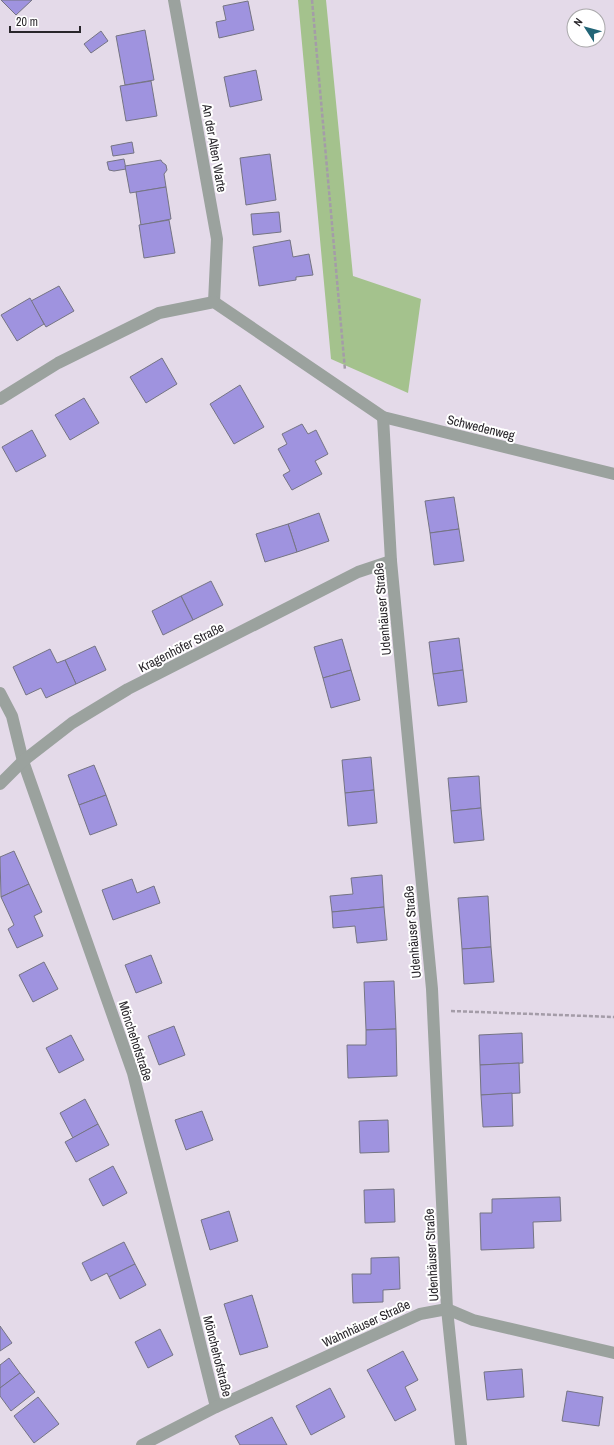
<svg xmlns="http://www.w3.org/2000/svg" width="614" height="1445" viewBox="0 0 614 1445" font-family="'Archivo Narrow',sans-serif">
	<rect width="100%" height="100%" fill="#e4dae9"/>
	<path fill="#a4c28d" d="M298 0H326L353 276 421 299 408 393 331 359Z"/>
	<g fill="#9f93df" stroke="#757483">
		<path d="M1 0H32L16 15Z"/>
		<path d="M248 1 254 30 219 38 216 22 226 20 223 6Z"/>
		<path d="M145 30 154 80 125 85 116 36Z"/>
		<path d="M101 31 108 41 91 53 84 44Z"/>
		<path d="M256 70 262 100 230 107 224 77Z"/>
		<path d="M151 81 157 116 126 121 120 86Z"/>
		<path d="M132 142 134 153 113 156 111 146Z"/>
		<path d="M270 154 276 200 246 205 240 158Z"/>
		<path d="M124 159 126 169 114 171 109 170 107 162Z"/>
		<path d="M161 160 162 162 166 165 167 170 164 174 166 187 130 193 125 166Z"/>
		<path d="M166 187 171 219 141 225 136 192Z"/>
		<path d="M279 212 281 232 253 235 251 214Z"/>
		<path d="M169 220 175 253 144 258 139 225Z"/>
		<path d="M290 240 293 257 309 254 313 275 296 277V280L259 286 253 247Z"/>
		<path d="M59 286 74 311 46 327 31 301Z"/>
		<path d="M30 298 44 324 17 341 1 315Z"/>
		<path d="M162 358 177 384 146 403 130 377Z"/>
		<path d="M240 385 264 427 234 444 210 404Z"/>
		<path d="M84 398 99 423 70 440 55 415Z"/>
		<path d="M302 424 308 434 316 430 328 454 315 461 322 474 292 490 283 475 290 471 278 449 287 444 282 434Z"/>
		<path d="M32 430 46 456 16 472 2 447Z"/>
		<path d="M454 497 459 529 430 533 425 501Z"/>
		<path d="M319 513 329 541 297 552 288 524Z"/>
		<path d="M288 524 297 552 265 562 256 534Z"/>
		<path d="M459 529 464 561 434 565 430 533Z"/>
		<path d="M211 581 223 605 193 620 181 596Z"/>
		<path d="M181 596 193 620 163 635 152 611Z"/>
		<path d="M459 638 463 670 433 674 429 642Z"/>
		<path d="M342 639 351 670 323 678 314 647Z"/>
		<path d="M95 646 106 670 76 684 65 660Z"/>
		<path d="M50 649 57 663 65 660 76 684 46 698 41 688 26 695 13 667Z"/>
		<path d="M351 670 360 700 331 708 323 678Z"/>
		<path d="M463 670 467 702 438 706 433 674Z"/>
		<path d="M371 757 374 790 345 793 342 760Z"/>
		<path d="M94 765 106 795 79 805 68 775Z"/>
		<path d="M479 776 481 808 451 811 448 778Z"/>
		<path d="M374 790 377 823 348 826 345 793Z"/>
		<path d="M106 795 117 825 90 835 79 805Z"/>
		<path d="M481 808 484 840 454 843 451 811Z"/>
		<path d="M14 851 29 884 1 897 0 857Z"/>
		<path d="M382 875 384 907 332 912 330 896 353 894 351 878Z"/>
		<path d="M132 879 137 893 154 886 160 903 113 920 102 890Z"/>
		<path d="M29 884 42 912 34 916 43 936 17 948 8 929 14 925 1 897Z"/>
		<path d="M488 896 491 947 462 949 458 898Z"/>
		<path d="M384 907 387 940 357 943 355 926 333 928 332 912Z"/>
		<path d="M491 947 494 982 464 984 462 949Z"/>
		<path d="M151 955 162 983 136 993 125 965Z"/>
		<path d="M44 962 58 989 33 1002 19 975Z"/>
		<path d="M394 981 396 1029 366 1030 364 982Z"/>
		<path d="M174 1026 185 1055 159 1065 148 1036Z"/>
		<path d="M396 1029 397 1076 348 1078 347 1045H366V1030Z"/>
		<path d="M522 1033 523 1063 480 1065 479 1035Z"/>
		<path d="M71 1035 84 1060 59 1073 46 1048Z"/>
		<path d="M519 1063 520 1093 481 1095 480 1065Z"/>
		<path d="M512 1093 513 1126 483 1127 481 1095Z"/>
		<path d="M85 1099 98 1124 73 1138 60 1113Z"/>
		<path d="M202 1111 213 1140 186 1150 175 1120Z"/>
		<path d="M388 1120 389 1152 360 1153 359 1121Z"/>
		<path d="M98 1124 109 1145 76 1162 65 1142Z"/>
		<path d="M113 1166 127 1193 103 1206 89 1179Z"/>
		<path d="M394 1189 395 1222 365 1223 364 1190Z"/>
		<path d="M560 1197 561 1221 533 1222 534 1248 481 1250 480 1213H492V1199Z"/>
		<path d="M229 1211 238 1241 210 1250 201 1220Z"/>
		<path d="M124 1242 135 1264 109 1277 107 1273 91 1281 82 1263Z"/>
		<path d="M399 1257 400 1289 383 1290V1302L353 1303 352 1274H371V1258Z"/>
		<path d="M135 1264 146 1285 120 1299 109 1277Z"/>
		<path d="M252 1295 268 1347 240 1355 224 1304Z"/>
		<path d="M0 1326 12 1343 0 1351Z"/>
		<path d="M160 1329 173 1355 148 1368 135 1342Z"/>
		<path d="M403 1351 418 1380 405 1387 416 1410 395 1421 367 1370Z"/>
		<path d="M9 1358 20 1373 0 1388V1365Z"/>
		<path d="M522 1369 524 1397 487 1400 484 1372Z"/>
		<path d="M20 1373 35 1392 11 1411 0 1396V1388Z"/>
		<path d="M330 1388 345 1417 311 1435 296 1406Z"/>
		<path d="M567 1391 603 1397 599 1426 562 1421Z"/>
		<path d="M38 1397 59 1424 34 1443 14 1416Z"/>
		<path d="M272 1417 287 1445H240L235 1436Z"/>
	</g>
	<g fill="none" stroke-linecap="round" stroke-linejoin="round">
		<g stroke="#a49ca8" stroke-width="2.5" stroke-dasharray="4 2" stroke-linecap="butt">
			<path d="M312 0 345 370"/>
			<path d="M451 1011 614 1017"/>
		</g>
		<g stroke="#9ba29e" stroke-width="12">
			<path d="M174 0 217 239 214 302"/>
			<path d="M0 399 58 363 159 313 214 302 383 417 614 474"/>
			<path d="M383 417 391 561 432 989 447 1309 461 1445"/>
			<path d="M0 693 12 716 23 761 133 1073 216 1407"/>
			<path d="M0 784 23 761 72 723 128 689 358 572 391 561"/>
			<path d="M142 1445 216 1407 420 1314 447 1309 473 1320 614 1353"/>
		</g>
	</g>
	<g text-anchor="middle" stroke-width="4" stroke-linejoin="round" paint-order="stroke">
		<g font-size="13" fill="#29262b" stroke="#fff">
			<text transform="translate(215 148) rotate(80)" y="5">An der Alten Warte</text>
			<text transform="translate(481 427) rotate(14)" y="5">Schwedenweg</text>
			<text transform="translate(382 609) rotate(-95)" y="5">Udenhäuser Straße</text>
			<text transform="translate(181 647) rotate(-27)" y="5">Kragenhöfer Straße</text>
			<text transform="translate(412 932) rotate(-95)" y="5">Udenhäuser Straße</text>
			<text transform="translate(136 1041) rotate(72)" y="5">Mönchehofstraße</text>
			<text transform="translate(431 1255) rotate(-93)" y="5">Udenhäuser Straße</text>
			<text transform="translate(366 1323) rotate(-25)" y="5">Wahnhäuser Straße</text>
			<text transform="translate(218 1356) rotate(76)" y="5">Mönchehofstraße</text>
		</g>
	</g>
	<g transform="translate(586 28) rotate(306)"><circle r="19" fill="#ffffff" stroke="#a9a8aa"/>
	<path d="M0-3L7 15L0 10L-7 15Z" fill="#226577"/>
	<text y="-6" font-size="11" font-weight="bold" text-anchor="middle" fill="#29262b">N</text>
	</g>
	<path d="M10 26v6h70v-6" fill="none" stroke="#29262b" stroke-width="2"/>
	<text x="16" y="26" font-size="12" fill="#29262b" stroke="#ffffff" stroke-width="3" paint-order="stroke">20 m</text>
</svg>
